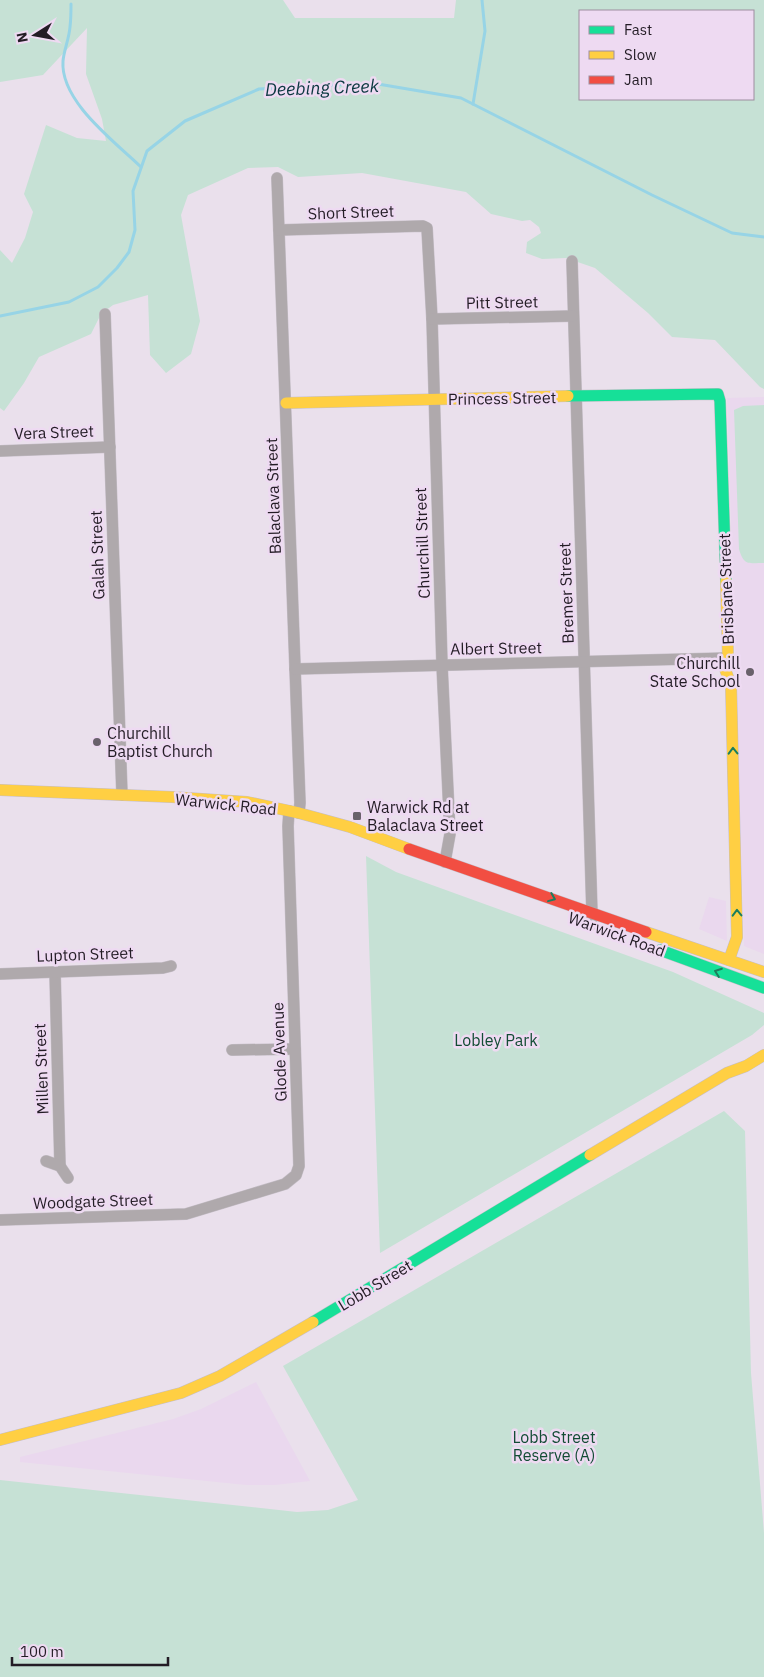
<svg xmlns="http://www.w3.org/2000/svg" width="764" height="1677" viewBox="0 0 764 1677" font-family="'IBM Plex Sans',sans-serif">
	<rect width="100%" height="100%" fill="#eae0ec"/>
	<g fill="#ead8ee">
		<path d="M764 397V954L744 946 727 398Z"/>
		<path d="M709 897 726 901 727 941 699 929Z"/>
		<path d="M256 1382 310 1481 275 1485H246L20 1462V1457L173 1419 201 1409Z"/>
	</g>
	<g fill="#c6e1d5" fill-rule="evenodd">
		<path d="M0 0H283L295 18H454L456 0H764V389L760 387 715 340 672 337 648 313 595 268 566 258 542 259 526 253 527 242 541 233 539 227 530 220 522 221 491 214 466 192 362 173 298 177 278 167 248 168 188 195 181 215 200 321 191 354 166 373 150 355 148 295 113 305 101 314 91 334 39 357 24 383 4 411 0 408V250L12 263 25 238 33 212 24 194 46 125 77 138 106 141 102 119 86 74 87 28 43 75 0 82ZM580 11H753V99H580Z"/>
		<path d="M764 405V563C748 563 744 566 739 549L734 410 743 406Z"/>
		<path d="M366 856 396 872 673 972 764 1013V1025L752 1035 380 1253Z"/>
		<path d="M724 1111 745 1131 751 1373 764 1533V1677H0V1480L297 1512 328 1510 358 1500 283 1366Z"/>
	</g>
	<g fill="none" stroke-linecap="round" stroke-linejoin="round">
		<g stroke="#97d4e6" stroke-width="3">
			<path d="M71 4C71 11 71 19 70 27 69 39 64 50 63 61 60 101 114 141 141 167"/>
			<path d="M473 104 485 31 482 0"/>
			<path d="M0 316 69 302 98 287 117 268 129 252 135 230 133 191 147 151 185 121 259 89 372 83 461 98 652 195 732 233 764 237"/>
		</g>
		<defs>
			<g id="street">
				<path d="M277 178 300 803 299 813"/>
				<path d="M279 230 423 226 427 228 432 319 442 665 450 834 445 862"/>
				<path d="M572 261 592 914 591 925"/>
				<path d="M105 314 122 795"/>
				<path d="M432 319 573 316"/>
				<path d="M0 451 110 447"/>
				<path d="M295 669 728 658"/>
				<path d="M55 972 60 1166"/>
				<path d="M0 974 163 968 171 966"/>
				<path d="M232 1050 295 1049"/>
				<path d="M46 1161 60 1166 68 1178"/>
				<path d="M0 1220 186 1214 285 1184 296 1175 299 1166 288 826 289 811"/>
			</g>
			<g id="fast">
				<path d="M568 396 718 394 720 401 726 581"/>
				<path d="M660 950 764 988"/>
				<path d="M313 1322 590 1155"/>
			</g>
			<g id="slow">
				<path d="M286 403 568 396"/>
				<path d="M726 581 728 658 725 669 731 685 737 937 729 960"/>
				<path d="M0 790 172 797 247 802 299 813 350 827 409 849"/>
				<path d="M646 932 764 972"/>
				<path d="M590 1155 727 1073 746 1066 764 1055"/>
				<path d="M0 1440 181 1393 220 1376 313 1322"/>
			</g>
			<path id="jam" d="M409 849 646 932"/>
		</defs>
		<use href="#street" stroke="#c5bec7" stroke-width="12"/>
		<use href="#fast" stroke="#c5bec7" stroke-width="12"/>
		<use href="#slow" stroke="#c5bec7" stroke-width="12"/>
		<use href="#jam" stroke="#c5bec7" stroke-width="12"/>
		<use href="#street" stroke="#afa9ac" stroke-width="11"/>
		<use href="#fast" stroke="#16e098" stroke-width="11"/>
		<use href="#slow" stroke="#ffcf43" stroke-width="11"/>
		<use href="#jam" stroke="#f24e42" stroke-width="11"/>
	</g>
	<defs><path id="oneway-chevron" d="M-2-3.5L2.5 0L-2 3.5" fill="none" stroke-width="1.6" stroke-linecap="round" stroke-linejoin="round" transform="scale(1.25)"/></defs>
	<g stroke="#1c7e5e">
		<use href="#oneway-chevron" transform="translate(733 751) rotate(-91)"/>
		<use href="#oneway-chevron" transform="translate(552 898) rotate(22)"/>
		<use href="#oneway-chevron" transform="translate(737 913) rotate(-91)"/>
		<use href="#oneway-chevron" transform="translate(718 972) rotate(-160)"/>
	</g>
	<g fill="#69616b" stroke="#eedaf2" stroke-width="2">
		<circle cx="750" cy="672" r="5"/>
		<circle cx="97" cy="742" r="5"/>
		<rect x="352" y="811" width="10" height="10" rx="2.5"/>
	</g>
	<g text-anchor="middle" stroke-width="5" stroke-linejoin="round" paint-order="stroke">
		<g font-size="16" fill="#231c25" stroke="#eedaf2">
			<text transform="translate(351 212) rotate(-2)" y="6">Short Street</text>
			<text transform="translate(502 302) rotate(-1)" y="6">Pitt Street</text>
			<text transform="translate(502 398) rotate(-1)" y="6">Princess Street</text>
			<text transform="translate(54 432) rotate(-2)" y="6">Vera Street</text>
			<text transform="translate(273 496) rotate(-92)" y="6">Balaclava Street</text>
			<text transform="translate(422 543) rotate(-92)" y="6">Churchill Street</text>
			<text transform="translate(97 555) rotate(-92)" y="6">Galah Street</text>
			<text transform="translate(726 589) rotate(-92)" y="6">Brisbane Street</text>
			<text transform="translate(566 593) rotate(-92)" y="6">Bremer Street</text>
			<text transform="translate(496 648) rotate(-1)" y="6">Albert Street</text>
			<text transform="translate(226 804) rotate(6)" y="6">Warwick Road</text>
			<text transform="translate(617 934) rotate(20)" y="6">Warwick Road</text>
			<text transform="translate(85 954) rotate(-2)" y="6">Lupton Street</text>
			<text transform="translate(279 1052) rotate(-92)" y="6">Glode Avenue</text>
			<text transform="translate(41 1069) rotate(-92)" y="6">Millen Street</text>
			<text transform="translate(93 1201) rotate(-2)" y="6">Woodgate Street</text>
			<text transform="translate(375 1285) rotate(-31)" y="6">Lobb Street</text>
		</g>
		<g font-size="16" fill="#231c25" stroke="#eedaf2" text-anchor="start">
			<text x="740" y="669" text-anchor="end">Churchill<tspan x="740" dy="18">State School</tspan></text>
			<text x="107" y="739">Churchill<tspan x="107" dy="18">Baptist Church</tspan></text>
			<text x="367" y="813">Warwick Rd at<tspan x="367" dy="18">Balaclava Street</tspan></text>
		</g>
		<g font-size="16" fill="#124c34" stroke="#eedaf2">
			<text x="496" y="1046">Lobley Park</text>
			<text x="554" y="1443">Lobb Street<tspan x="554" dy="18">Reserve (A)</tspan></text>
		</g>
		<g font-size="18" font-style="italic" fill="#0b3840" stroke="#eedaf2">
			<text transform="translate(322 88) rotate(-2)" y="6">Deebing Creek</text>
		</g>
	</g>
	<rect x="579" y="10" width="175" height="90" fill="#eedaf2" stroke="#9d8ea0"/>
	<rect x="589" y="26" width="25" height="8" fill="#16e098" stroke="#9d8ea0"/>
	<text x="624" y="35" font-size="15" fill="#231c25">Fast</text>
	<rect x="589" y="51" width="25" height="8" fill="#ffcf43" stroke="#9d8ea0"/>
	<text x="624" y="60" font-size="15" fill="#231c25">Slow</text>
	<rect x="589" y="76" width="25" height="8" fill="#f24e42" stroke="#9d8ea0"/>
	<text x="624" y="85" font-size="15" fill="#231c25">Jam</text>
	<g transform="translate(35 35) rotate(259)" stroke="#eedaf2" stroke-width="4" paint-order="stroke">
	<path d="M0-4L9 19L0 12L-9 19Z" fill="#231c25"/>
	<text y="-8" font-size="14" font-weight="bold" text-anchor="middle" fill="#231c25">N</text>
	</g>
	<path d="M12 1657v8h156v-8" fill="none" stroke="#231c25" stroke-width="2.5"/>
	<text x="20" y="1657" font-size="15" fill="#231c25" stroke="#eedaf2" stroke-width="4" paint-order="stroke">100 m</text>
</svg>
